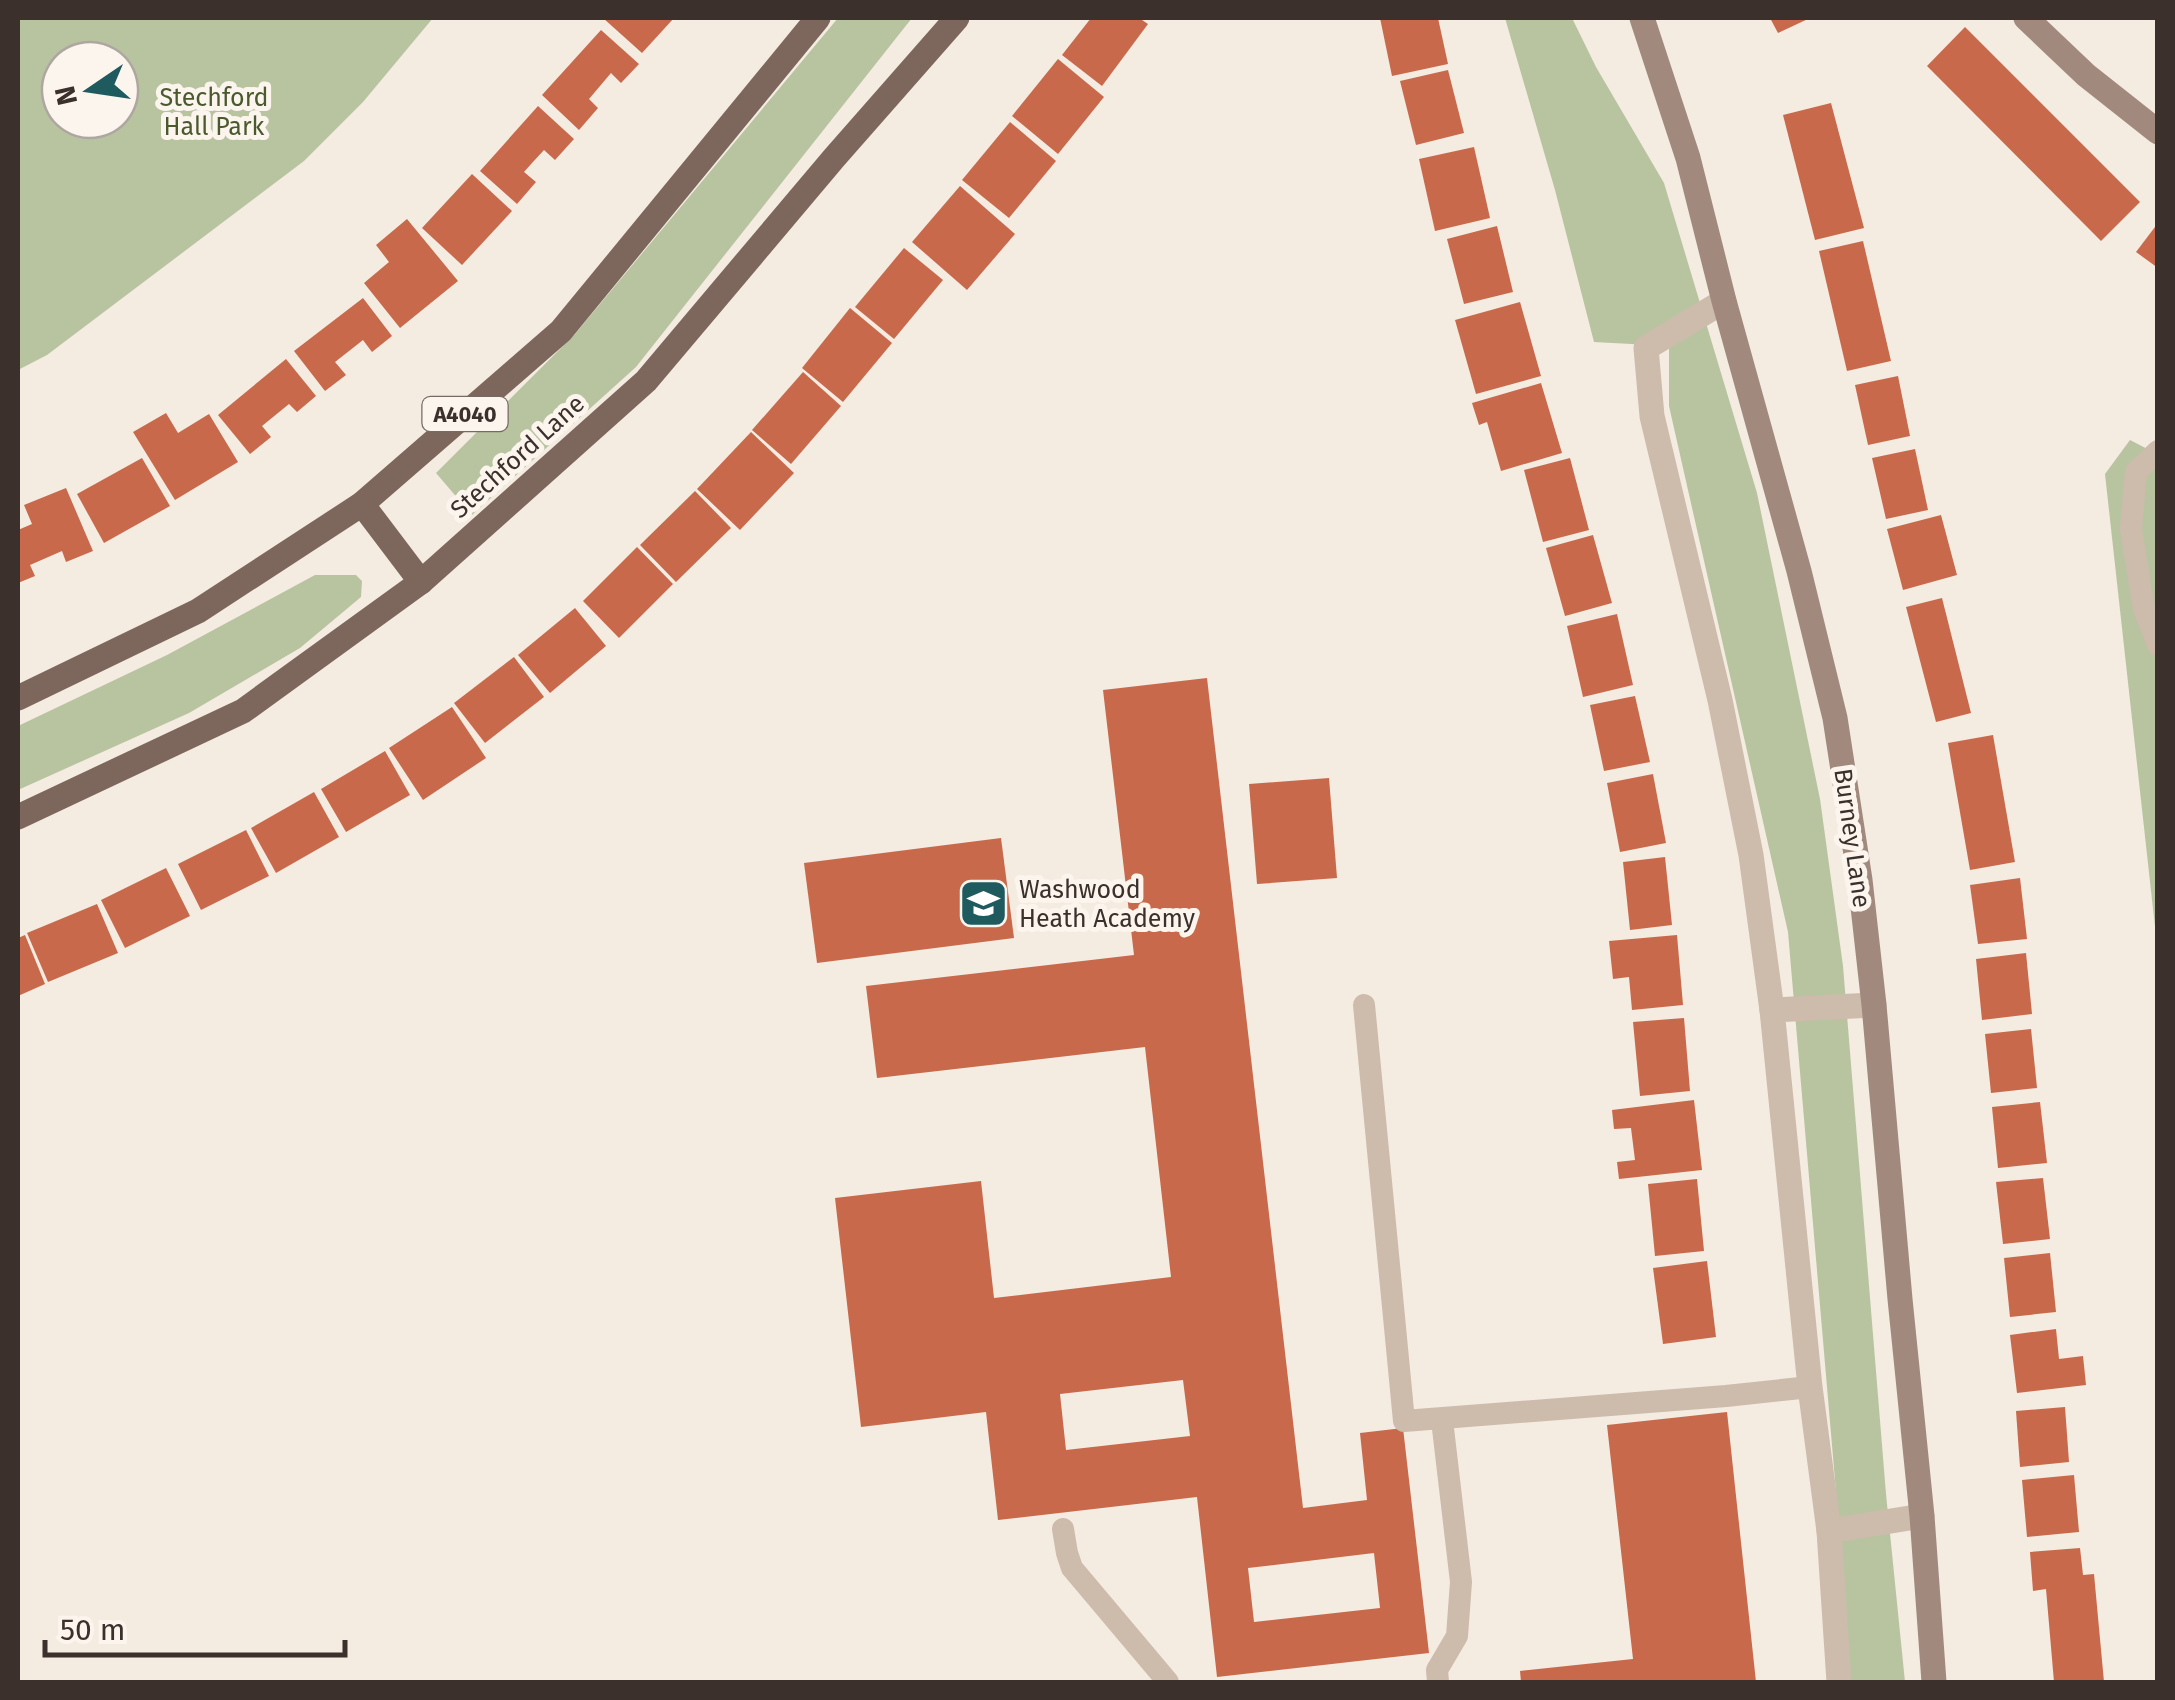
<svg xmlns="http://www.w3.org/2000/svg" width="2175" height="1700" viewBox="0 0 2175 1700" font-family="'Fira Sans',sans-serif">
	<rect width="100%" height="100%" fill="#f4ebe1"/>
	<g fill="#b8c4a0" fill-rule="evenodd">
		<path d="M18 18H433L363 102 304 161 47 355 18 370ZM60 60H120V120H60Z"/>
		<path d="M838 18H912L636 367 472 515 436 473 575 334Z"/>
		<path d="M1505 18H1572L1596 67 1664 183 1757 493 1820 799 1843 966 1886 1494 1905 1682H1849L1836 1492 1788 932 1669 406V346L1594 342 1555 190Z"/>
		<path d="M2130 440 2157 454V945L2105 474Z"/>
		<path d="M315 575H356L362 581 361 597 300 648 189 713 18 790V726L167 655Z"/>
	</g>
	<g fill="#c8694b" fill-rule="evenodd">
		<path d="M603 18H674L642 53Z"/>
		<path d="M1091 18H1139L1148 24 1102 86 1062 55Z"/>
		<path d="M1380 18H1438L1448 64 1392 76Z"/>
		<path d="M1770 18H1810L1778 33Z"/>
		<path d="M1965 27 2140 202 2101 241 1927 66Z"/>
		<path d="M601 30 639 64 621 83 611 73 589 99 598 108 579 130 542 95Z"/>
		<path d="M1058 59 1104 97 1058 154 1012 116Z"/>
		<path d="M1448 70 1464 133 1416 145 1400 81Z"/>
		<path d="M1831 103 1864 228 1815 240 1783 115Z"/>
		<path d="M538 106 574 139 555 160 544 150 532 163 524 172 536 182 517 204 480 171Z"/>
		<path d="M1010 122 1056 161 1009 218 962 180Z"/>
		<path d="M1474 147 1490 218 1435 231 1419 159Z"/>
		<path d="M472 174 512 211 462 265 422 228Z"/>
		<path d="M960 186 1015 234 967 290 912 242Z"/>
		<path d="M407 219 458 281 400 328 364 283 389 262 376 245Z"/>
		<path d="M2158 223V268L2136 252Z"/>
		<path d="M1497 226 1513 292 1464 304 1447 239Z"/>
		<path d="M1863 241 1891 361 1847 371 1819 251Z"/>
		<path d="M904 248 943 280 894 339 855 307Z"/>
		<path d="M363 298 392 336 372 352 363 340 335 362 346 375 325 391 294 351Z"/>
		<path d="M1520 302 1541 376 1476 394 1455 320Z"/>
		<path d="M850 308 892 343 843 402 802 368Z"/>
		<path d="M286 359 316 396 297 412 289 404 262 426 271 437 250 454 218 415Z"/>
		<path d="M803 372 841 406 791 464 752 430Z"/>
		<path d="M1898 376 1910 436 1868 445 1855 385Z"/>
		<path d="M1541 383 1562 453 1501 471 1487 422 1479 425 1472 403Z"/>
		<path d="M166 413 178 433 209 414 238 462 175 500 133 432Z"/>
		<path d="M751 432 794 473 740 530 697 489Z"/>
		<path d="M1915 449 1928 510 1886 519 1872 458Z"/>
		<path d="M142 458 170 506 104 543 77 494Z"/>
		<path d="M1570 458 1589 530 1543 542 1524 470Z"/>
		<path d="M66 488 93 551 66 562 62 551 30 565 35 576 18 583V530L32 524 24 505Z"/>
		<path d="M695 491 731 528 676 582 640 545Z"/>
		<path d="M1941 515 1957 575 1903 590 1887 529Z"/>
		<path d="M1593 535 1612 603 1565 616 1546 548Z"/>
		<path d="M637 547 673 584 619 638 583 601Z"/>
		<path d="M1942 598 1971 713 1936 722 1906 607Z"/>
		<path d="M575 608 606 646 550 693 518 655Z"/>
		<path d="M1617 614 1633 685 1583 697 1567 626Z"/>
		<path d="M514 657 544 697 485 743 454 703Z"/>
		<path d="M1207 678 1303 1508 1367 1500 1360 1433 1403 1428 1429 1653 1217 1677 1197 1497 998 1520 986 1412 861 1427 835 1198 981 1181 994 1298 1171 1277 1145 1047 877 1078 866 986 1134 955 1103 690ZM1183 1380 1190 1436 1066 1450 1060 1394ZM1374 1553 1380 1608 1254 1622 1248 1568Z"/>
		<path d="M1635 696 1650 762 1604 771 1590 705Z"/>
		<path d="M452 707 486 758 423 800 389 748Z"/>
		<path d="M1993 735 2015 862 1970 870 1948 743Z"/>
		<path d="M385 751 410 795 346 832 321 789Z"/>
		<path d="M1653 774 1666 843 1620 852 1607 783Z"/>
		<path d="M1329 778 1337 878 1257 884 1249 784Z"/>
		<path d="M314 792 339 837 276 873 251 828Z"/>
		<path d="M246 830 269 876 201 910 178 864Z"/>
		<path d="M1001 838 1014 938 817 963 804 863Z"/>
		<path d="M1665 857 1672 925 1630 930 1623 862Z"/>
		<path d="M166 868 190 916 125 948 101 900Z"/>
		<path d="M2020 878 2027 939 1978 944 1970 885Z"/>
		<path d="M97 904 118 953 48 982 27 933Z"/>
		<path d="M25 935 45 984 18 996V938Z"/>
		<path d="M1677 935 1683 1005 1632 1010 1629 977 1613 979 1609 941Z"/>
		<path d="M2026 953 2032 1014 1982 1020 1976 959Z"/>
		<path d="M1684 1018 1690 1091 1640 1096 1633 1022Z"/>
		<path d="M2031 1029 2037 1088 1991 1093 1985 1034Z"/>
		<path d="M1694 1100 1702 1170 1619 1179 1617 1162 1635 1160 1631 1128 1614 1129 1612 1110Z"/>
		<path d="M2040 1102 2047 1163 1998 1168 1992 1107Z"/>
		<path d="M2043 1178 2050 1239 2003 1244 1996 1182Z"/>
		<path d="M1697 1179 1704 1251 1655 1256 1648 1184Z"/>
		<path d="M2050 1253 2056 1312 2010 1317 2004 1258Z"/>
		<path d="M1707 1261 1716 1337 1663 1344 1653 1268Z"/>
		<path d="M2056 1329 2059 1359 2083 1356 2086 1385 2017 1393 2010 1335Z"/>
		<path d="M2065 1407 2069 1462 2020 1467 2016 1411Z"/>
		<path d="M1727 1412 1756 1682H1521L1520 1671 1633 1659 1607 1425Z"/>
		<path d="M2074 1475 2079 1532 2027 1537 2022 1480Z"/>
		<path d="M2080 1548 2083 1575 2094 1574 2104 1682H2054L2046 1589 2033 1591 2030 1552Z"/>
	</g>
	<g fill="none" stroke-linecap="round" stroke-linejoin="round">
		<g stroke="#cdbbac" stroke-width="22">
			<path d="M2158 451 2136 472 2131 529 2144 609 2158 645"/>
			<path d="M1364 1005 1404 1421 1726 1396 1810 1387"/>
			<path d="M1063 1529 1067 1553 1072 1568 1168 1682"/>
			<path d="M1438 1682 1437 1670 1457 1636 1461 1582 1442 1420"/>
		</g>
		<g stroke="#cdbbac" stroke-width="25">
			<path d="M1724 301 1646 348 1652 416 1720 700 1751 855 1772 1010"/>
			<path d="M1829 1531 1922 1516"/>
			<path d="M1839 1682 1829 1531 1810 1387 1772 1010 1874 1005"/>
		</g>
		<g stroke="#a18a7d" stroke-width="25">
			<path d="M1642 18 1688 158 1724 301 1799 571 1835 718 1860 880 1874 1005 1900 1299 1922 1516 1934 1682"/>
			<path d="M2026 18 2086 75 2158 132"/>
		</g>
		<g stroke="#7d675c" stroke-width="25">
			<path d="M362 504 421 582"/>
			<path d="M18 698 198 611 362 504 561 331 818 18"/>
			<path d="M18 817 243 711 421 582 646 381 834 158 957 18"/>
		</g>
	</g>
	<defs>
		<symbol id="school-square" viewBox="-11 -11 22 22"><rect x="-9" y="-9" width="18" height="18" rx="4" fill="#1f5a5e" stroke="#fbf5ee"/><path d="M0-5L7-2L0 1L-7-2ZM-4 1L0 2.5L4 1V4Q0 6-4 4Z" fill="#fff"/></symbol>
	</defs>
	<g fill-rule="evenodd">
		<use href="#school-square" x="956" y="876" width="55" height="55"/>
	</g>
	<g text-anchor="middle" stroke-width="10" stroke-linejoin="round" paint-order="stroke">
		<rect fill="#fbf5ee" stroke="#756b66" stroke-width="2.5" x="422.5" y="397" width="85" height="34" rx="8"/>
		<g font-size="22" font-weight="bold" fill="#3b302b">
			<text x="465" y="422">A4040</text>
		</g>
		<g font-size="25" fill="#4a5a2e" stroke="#fbf5ee">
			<text x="214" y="106">Stechford<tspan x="214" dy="29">Hall Park</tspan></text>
		</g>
		<g font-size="25" fill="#3b302b" stroke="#fbf5ee">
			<text transform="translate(517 456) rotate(-42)" y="9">Stechford Lane</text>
			<text transform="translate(1853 838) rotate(82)" y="9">Burney Lane</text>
		</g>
		<g font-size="25" fill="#3b302b" stroke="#fbf5ee" text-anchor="start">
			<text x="1019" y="898">Washwood<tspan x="1019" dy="29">Heath Academy</tspan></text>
		</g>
	</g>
	<rect width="2175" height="1700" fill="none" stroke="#3b302b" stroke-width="40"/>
	<g transform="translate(90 90) rotate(257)"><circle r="48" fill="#fbf5ee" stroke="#aea6a0" stroke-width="2.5"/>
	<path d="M0-8L18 38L0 25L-18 38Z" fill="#1f5a5e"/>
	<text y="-15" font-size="28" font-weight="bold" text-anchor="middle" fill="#3b302b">N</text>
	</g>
	<path d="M45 1640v15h300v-15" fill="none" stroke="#3b302b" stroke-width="5"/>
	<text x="60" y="1640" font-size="30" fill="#3b302b" stroke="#fbf5ee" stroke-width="8" paint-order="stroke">50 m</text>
</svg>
